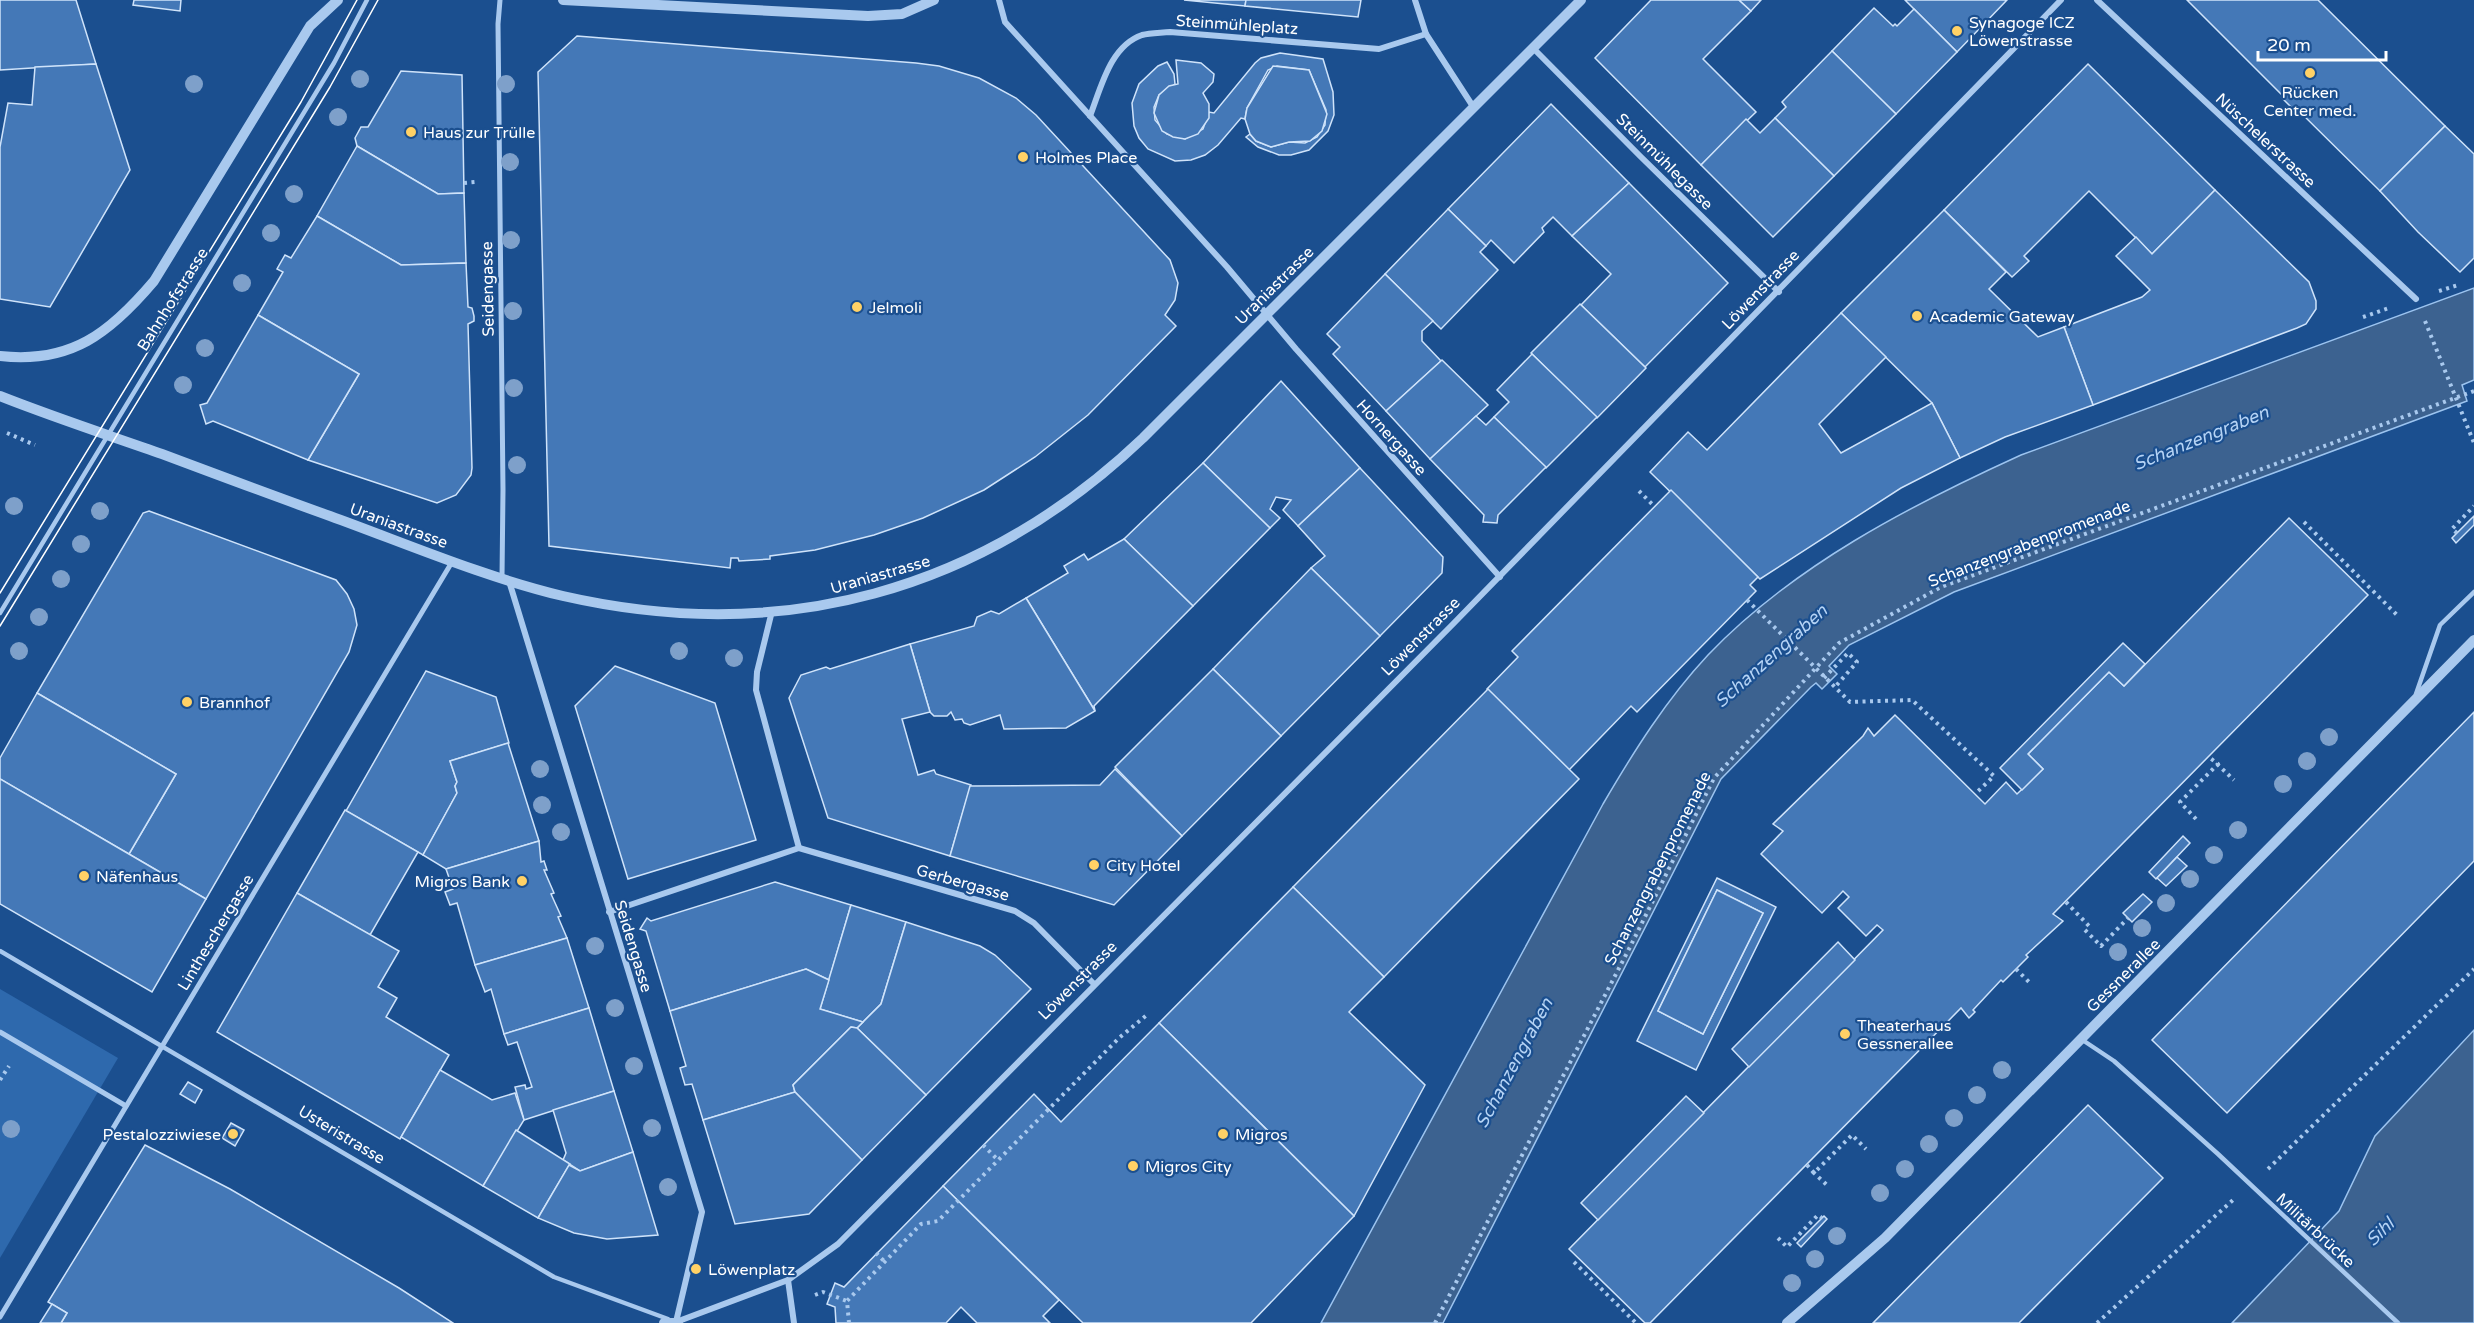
<svg xmlns="http://www.w3.org/2000/svg" width="2474" height="1323" viewBox="0 0 2474 1323" font-family="'Varela Round',sans-serif">
	<rect width="100%" height="100%" fill="#1b4f8f"/>
	<path fill="#2e69ad" d="M0 989 118 1058 0 1258Z"/>
	<g fill="#3c6290" stroke="#9cc4f0" stroke-width="1.5">
		<path d="M2474 288V380L2462 385 2467 401 1954 592 1849 645 1829 666 1837 674 1822 689 1816 683 1811 687 1721 779 1443 1323H1321L1603 804C1634 751 1666 700 1708 655 1793 566 1909 506 2021 455Z"/>
		<path d="M2474 1030V1323H2232L2339 1211 2375 1136Z"/>
	</g>
	<g fill="#4478b7" stroke="#cfe3fa" stroke-width="1.5" fill-rule="evenodd">
		<path d="M0 0H76L96 64 0 70Z"/>
		<path d="M134 0H181L180 11 133 5Z"/>
		<path d="M1184 0H1246L1245 6Z"/>
		<path d="M1246 0H1361L1358 17 1245 6Z"/>
		<path d="M1651 0H1739L1751 11 1703 59 1756 112 1701 165 1595 58Z"/>
		<path d="M1739 0H1761L1751 11Z"/>
		<path d="M1905 0H2007L1957 52Z"/>
		<path d="M2187 0H2318L2445 126 2380 191 2298 110 2296 112 2282 98 2284 97Z"/>
		<path d="M1874 8 1893 26 1895 24 1897 26 1914 9 1957 52 1896 114 1832 51Z"/>
		<path d="M577 36 916 63 939 66 979 78 1016 98 1036 115 1170 260 1178 283 1175 300 1165 315 1176 326 1088 415 1035 457 984 490 923 518 874 535 815 550 770 556V559L739 561 738 558H731L730 568 549 546 538 72Z"/>
		<path d="M1832 51 1896 114 1834 176 1775 118 1786 107 1782 102Z"/>
		<path d="M1280 53 1323 59 1333 92 1334 115 1328 131 1309 150 1291 155H1279L1258 147 1246 137 1250 134 1256 141 1271 147 1289 142 1305 143 1317 137 1325 125 1326 110 1309 70 1277 66 1268 70 1247 108 1245 119 1241 118 1218 145 1205 155 1191 160 1175 161 1148 149 1139 138 1134 126 1132 103 1139 84 1158 66 1167 62 1174 74 1175 84 1159 95 1154 107 1155 120 1167 134 1185 139 1203 129 1209 112 1214 113 1255 63 1261 58Z"/>
		<path d="M1176 60 1201 63 1214 74 1213 82 1203 93 1209 104V118L1198 134 1185 139 1173 137 1162 131 1154 113 1159 95 1169 86 1178 84Z"/>
		<path d="M96 64 130 170 50 307 0 299V147L8 103 32 105 35 67Z"/>
		<path d="M2088 64 2215 190 2152 254 2089 191 2024 256 2029 261 2012 277 1944 210Z"/>
		<path d="M1273 66 1309 70 1327 114 1322 131 1310 141 1289 142 1271 147 1256 141 1250 134 1245 119 1247 108Z"/>
		<path d="M401 71 462 75 464 193 438 194 357 146 355 138 361 127H368Z"/>
		<path d="M1551 104 1629 183 1572 236 1553 217 1542 228 1544 232 1514 263 1491 240 1486 246 1448 209Z"/>
		<path d="M1775 118 1834 176 1773 237 1701 165 1746 119 1760 133Z"/>
		<path d="M2445 126 2474 154V258L2460 272 2418 232 2380 191Z"/>
		<path d="M357 146 438 194 464 193 466 263 401 265 317 216Z"/>
		<path d="M1629 183 1728 283 1645 367 1581 305 1611 274 1572 236Z"/>
		<path d="M2215 190 2309 282 2316 301V309L2306 324 2297 328 2093 405 2064 327 2142 297 2150 290 2116 256 2136 237 2152 254Z"/>
		<path d="M1448 209 1486 246 1480 252 1498 270 1441 329 1385 274Z"/>
		<path d="M1944 210 2006 272 1989 289 2038 337 2064 327 2093 405 2005 437 1960 458 1932 403 1841 313Z"/>
		<path d="M317 216 401 265 466 263 468 307 472 308 474 316V321L468 324 472 468 471 475 456 495 437 503 308 460 359 374 258 315 283 272 277 269 285 255 291 258Z"/>
		<path d="M1385 274 1433 321 1422 331V341L1441 361 1386 411 1333 354 1340 347 1327 334Z"/>
		<path d="M1580 304 1646 368 1597 418 1531 353Z"/>
		<path d="M1841 313 1886 357 1819 424 1841 453 1932 403 1960 458 1901 488 1760 579 1650 472 1688 432 1707 450Z"/>
		<path d="M258 315 359 374 308 460 213 421 206 424 200 405 207 403Z"/>
		<path d="M1532 354 1597 417 1546 468 1494 417 1509 402 1497 390Z"/>
		<path d="M1442 360 1488 405 1430 459 1386 411Z"/>
		<path d="M1281 381 1360 468 1298 526 1283 510 1291 500 1276 497 1270 509 1280 518 1270 528 1203 463Z"/>
		<path d="M1476 416 1486 425 1494 417 1546 467 1498 515 1497 523 1483 522 1484 515 1430 459Z"/>
		<path d="M1203 463 1270 528 1193 606 1124 539Z"/>
		<path d="M1360 468 1443 557 1442 573 1380 636 1311 568 1325 556 1298 526Z"/>
		<path d="M1671 490 1758 577 1750 585 1756 591 1637 712 1631 706 1569 770 1487 689 1518 657 1512 651Z"/>
		<path d="M149 511 336 580 347 594 354 609 357 625 349 652 206 899 129 854 176 774 37 693 143 513Z"/>
		<path d="M2474 516V525L2456 543 2452 538Z"/>
		<path d="M2289 518 2368 595 2053 914 2063 921 2026 955 2028 957 2003 982 2001 980 1973 1010 1975 1012 1969 1018 1961 1008 1650 1323H1645L1569 1249 1883 930 1877 925 1866 936 1838 908 1849 897 1843 891 1822 913 1761 854 1783 831 1773 824 1863 736 1868 728 1874 736 1895 715 1985 804 2006 782 2017 794 2043 769 2028 754 2109 672 2124 686Z"/>
		<path d="M1124 539 1193 606 1094 706 1095 711 1026 598 1068 573 1064 566 1084 554 1088 560Z"/>
		<path d="M1311 568 1380 636 1281 736 1213 669Z"/>
		<path d="M1026 598 1095 711 1066 728 1004 729 1000 715 970 725 964 723 962 719 955 720 951 712 947 716H934L930 712 910 644 974 626 977 617 991 611 999 614Z"/>
		<path d="M2123 643 2145 664 2124 686 2109 672 2028 754 2043 769 2022 790 2000 768Z"/>
		<path d="M910 644 930 712 902 719 918 775 934 770 936 774 971 785 950 856 828 818 789 698 801 675 826 667 830 669Z"/>
		<path d="M615 666 715 703 756 840 628 879 575 706Z"/>
		<path d="M1213 669 1281 736 1182 836 1115 767Z"/>
		<path d="M426 671 496 697 509 743 450 761 457 782 455 786 457 793 423 855 346 811Z"/>
		<path d="M1488 689 1579 779 1384 977 1293 887Z"/>
		<path d="M37 693 176 774 129 854 0 779V758Z"/>
		<path d="M2474 712V861L2227 1113 2152 1040Z"/>
		<path d="M508 743 539 841 446 869 423 855 457 793 455 786 457 782 450 761Z"/>
		<path d="M1115 769 1182 836 1114 905 950 856 970 786 1100 785Z"/>
		<path d="M0 779 206 899 152 992 0 904Z"/>
		<path d="M345 810 418 852 370 935 297 893Z"/>
		<path d="M2183 836 2190 843 2156 879 2149 872Z"/>
		<path d="M539 841 541 862 544 861 547 870H544L554 893 551 894 561 916 558 917 567 938 475 965 457 903 450 905 445 892 453 889 446 869Z"/>
		<path d="M2177 857 2187 866 2166 886 2157 878Z"/>
		<path d="M1717 878 1776 907 1696 1070 1637 1041ZM1717 890 1763 913 1703 1034 1658 1011Z"/>
		<path d="M775 882 851 905 829 980 806 969 670 1011 646 931 640 929 647 918 651 921Z"/>
		<path d="M1293 887 1384 977 1349 1012 1425 1085 1354 1216 1159 1023Z"/>
		<path d="M1717 890 1763 913 1703 1034 1658 1011Z"/>
		<path d="M297 893 399 951 378 987 397 998 386 1017 449 1055 400 1139 217 1032Z"/>
		<path d="M2143 894 2152 902 2132 922 2123 913Z"/>
		<path d="M851 905 906 922 881 1004 863 1022 820 1009Z"/>
		<path d="M906 922 980 946 995 955 1031 989 926 1095 857 1028 881 1004Z"/>
		<path d="M567 938 589 1008 504 1034 491 989 485 992 475 965Z"/>
		<path d="M1838 942 1855 960 1749 1067 1732 1049Z"/>
		<path d="M806 969 829 980 820 1009 863 1022 857 1028 851 1027 793 1085 795 1092 703 1120 692 1084 685 1085 680 1068 686 1066 670 1011Z"/>
		<path d="M589 1008 614 1091 524 1120 515 1087 525 1085 526 1089 532 1087 517 1042 508 1045 504 1034Z"/>
		<path d="M1159 1023 1354 1216 1251 1323H1083L943 1186 1034 1094 1061 1122Z"/>
		<path d="M851 1027 857 1028 926 1095 862 1160 795 1092 793 1085Z"/>
		<path d="M440 1070 492 1100 515 1093 524 1120 483 1186 401 1137Z"/>
		<path d="M188 1082 202 1090 195 1103 180 1094Z"/>
		<path d="M614 1091 633 1152 580 1171 563 1160 566 1153 553 1110Z"/>
		<path d="M795 1092 862 1160 809 1214 735 1224 703 1120Z"/>
		<path d="M1686 1096 1704 1113 1598 1220 1581 1203Z"/>
		<path d="M2088 1105 2163 1178 2019 1323H1873Z"/>
		<path d="M231 1123 244 1130 235 1146 222 1138Z"/>
		<path d="M516 1130 570 1164 538 1218 483 1186Z"/>
		<path d="M145 1145 230 1189 399 1288 453 1323H61L67 1313 48 1302Z"/>
		<path d="M633 1152 658 1235 607 1239 574 1233 538 1218 569 1165 580 1171Z"/>
		<path d="M943 1186 1059 1300 1043 1316 1050 1323H977L961 1307 946 1323H836L835 1307 827 1304 835 1283 844 1287Z"/>
		<path d="M1824 1216 1827 1219 1801 1247 1797 1243Z"/>
		<path d="M52 1304 67 1313 61 1323H40Z"/>
	</g>
	<g fill="none" stroke-linecap="round" stroke-linejoin="round">
		<g stroke="#a9c9ee" stroke-width="4" stroke-dasharray="3 4.5" stroke-linecap="butt">
			<path d="M464 183 475 182"/>
			<path d="M2439 291 2458 285"/>
			<path d="M2363 317 2389 308"/>
			<path d="M2425 321 2474 443"/>
			<path d="M7 433 35 445"/>
			<path d="M1639 491 1655 507"/>
			<path d="M2304 522 2398 616"/>
			<path d="M2457 533 2452 529 2474 506"/>
			<path d="M1747 600 1850 702 1912 700 1994 776 1975 794"/>
			<path d="M1824 678 1848 653 1857 662 1835 687"/>
			<path d="M2217 764 2234 780"/>
			<path d="M2196 819 2180 802 2218 764 2210 758"/>
			<path d="M2066 902 2089 926"/>
			<path d="M2085 930 2101 946 2128 918"/>
			<path d="M2016 969 2031 984"/>
			<path d="M0 1080 9 1066"/>
			<path d="M983 1145 998 1160"/>
			<path d="M1807 1165 1814 1173 1852 1135 1866 1149"/>
			<path d="M2268 1169 2474 969"/>
			<path d="M1813 1172 1828 1186"/>
			<path d="M1778 1238 1787 1247 1818 1215 1822 1218"/>
			<path d="M876 1253 885 1262"/>
			<path d="M1574 1262 1636 1323"/>
			<path d="M815 1295 823 1292 847 1301"/>
			<path d="M849 1323 847 1301 921 1224 938 1221 1119 1038 1148 1014"/>
			<path d="M1435 1323 1630 947 1714 778 1839 643 1941 587 2474 391"/>
			<path d="M2097 1323 2233 1200"/>
		</g>
		<g stroke="#a9c9ee" stroke-width="4.5">
			<path d="M0 613 334 63 367 0"/>
			<path d="M2416 694 2440 625 2474 592"/>
			<path d="M0 951 554 1277 668 1319"/>
			<path d="M2081 1039 2114 1061 2218 1154 2398 1323"/>
		</g>
		<g stroke="#a9c9ee" stroke-width="5">
			<path d="M500 0 498 24 503 490 502 577"/>
			<path d="M0 1032 126 1106"/>
			<path d="M0 1317 452 562"/>
		</g>
		<g stroke="#a9c9ee" stroke-width="6">
			<path d="M999 0 1005 22 1227 267 1296 349 1500 577"/>
			<path d="M1415 0 1426 34 1474 108"/>
			<path d="M2097 0 2416 299"/>
			<path d="M1533 48 1640 156 1779 292"/>
			<path d="M1090 116C1101 88 1110 46 1142 35 1150 33 1161 33 1170 32L1379 49 1426 34"/>
			<path d="M509 581 702 1212 676 1322"/>
			<path d="M772 611 757 672 756 690 799 848"/>
			<path d="M609 912 799 848 1015 911 1034 923 1094 984"/>
			<path d="M788 1280 794 1323"/>
			<path d="M676 1322 788 1280 838 1244 1453 624 2061 0"/>
		</g>
		<g stroke="#a9c9ee" stroke-width="10">
			<path d="M563 0 868 16 902 14 934 0"/>
			<path d="M0 356C71 364 110 333 154 281L310 26 338 0"/>
			<path d="M0 396C53 417 108 435 162 454 218 475 274 496 330 516 407 544 484 577 563 596 782 646 981 592 1143 438L1581 0"/>
			<path d="M664 1323H678"/>
			<path d="M1787 1323 1885 1238 2474 640"/>
		</g>
		<g stroke="#fff" stroke-width="1.5">
			<path d="M0 593 301 102 357 0"/>
			<path d="M0 626 330 87 378 0"/>
		</g>
	</g>
	<g fill="#7ea0ca">
		<circle cx="360" cy="79" r="9"/>
		<circle cx="194" cy="84" r="9"/>
		<circle cx="506" cy="84" r="9"/>
		<circle cx="338" cy="117" r="9"/>
		<circle cx="510" cy="162" r="9"/>
		<circle cx="294" cy="194" r="9"/>
		<circle cx="271" cy="233" r="9"/>
		<circle cx="511" cy="240" r="9"/>
		<circle cx="242" cy="283" r="9"/>
		<circle cx="513" cy="311" r="9"/>
		<circle cx="205" cy="348" r="9"/>
		<circle cx="183" cy="385" r="9"/>
		<circle cx="514" cy="388" r="9"/>
		<circle cx="517" cy="465" r="9"/>
		<circle cx="14" cy="506" r="9"/>
		<circle cx="100" cy="511" r="9"/>
		<circle cx="81" cy="544" r="9"/>
		<circle cx="61" cy="579" r="9"/>
		<circle cx="39" cy="617" r="9"/>
		<circle cx="19" cy="651" r="9"/>
		<circle cx="679" cy="651" r="9"/>
		<circle cx="734" cy="658" r="9"/>
		<circle cx="2329" cy="737" r="9"/>
		<circle cx="2307" cy="761" r="9"/>
		<circle cx="540" cy="769" r="9"/>
		<circle cx="2283" cy="784" r="9"/>
		<circle cx="542" cy="805" r="9"/>
		<circle cx="2238" cy="830" r="9"/>
		<circle cx="561" cy="832" r="9"/>
		<circle cx="2214" cy="855" r="9"/>
		<circle cx="2190" cy="879" r="9"/>
		<circle cx="2166" cy="903" r="9"/>
		<circle cx="2142" cy="928" r="9"/>
		<circle cx="595" cy="946" r="9"/>
		<circle cx="2118" cy="952" r="9"/>
		<circle cx="615" cy="1008" r="9"/>
		<circle cx="634" cy="1066" r="9"/>
		<circle cx="2002" cy="1070" r="9"/>
		<circle cx="1977" cy="1095" r="9"/>
		<circle cx="1954" cy="1118" r="9"/>
		<circle cx="652" cy="1128" r="9"/>
		<circle cx="11" cy="1129" r="9"/>
		<circle cx="1929" cy="1144" r="9"/>
		<circle cx="1905" cy="1169" r="9"/>
		<circle cx="668" cy="1187" r="9"/>
		<circle cx="1880" cy="1193" r="9"/>
		<circle cx="1837" cy="1236" r="9"/>
		<circle cx="1815" cy="1259" r="9"/>
		<circle cx="1792" cy="1283" r="9"/>
	</g>
	<g fill="#ffd166" stroke="#1b4f8f" stroke-width="2">
		<circle cx="1957" cy="31" r="6"/>
		<circle cx="2310" cy="73" r="6"/>
		<circle cx="411" cy="132" r="6"/>
		<circle cx="1023" cy="157" r="6"/>
		<circle cx="857" cy="307" r="6"/>
		<circle cx="1917" cy="316" r="6"/>
		<circle cx="187" cy="702" r="6"/>
		<circle cx="1094" cy="865" r="6"/>
		<circle cx="84" cy="876" r="6"/>
		<circle cx="522" cy="881" r="6"/>
		<circle cx="1845" cy="1034" r="6"/>
		<circle cx="233" cy="1134" r="6"/>
		<circle cx="1223" cy="1134" r="6"/>
		<circle cx="1133" cy="1166" r="6"/>
		<circle cx="696" cy="1269" r="6"/>
	</g>
	<g text-anchor="middle" stroke-width="4.5" stroke-linejoin="round" paint-order="stroke">
		<g font-size="16" fill="#fff" stroke="#1b4f8f" text-anchor="start">
			<text x="1969" y="28">Synagoge ICZ<tspan x="1969" dy="18">Löwenstrasse</tspan></text>
			<text x="2310" y="98" text-anchor="middle">Rücken<tspan x="2310" dy="18">Center med.</tspan></text>
			<text x="423" y="138">Haus zur Trülle</text>
			<text x="1035" y="163">Holmes Place</text>
			<text x="869" y="313">Jelmoli</text>
			<text x="1929" y="322">Academic Gateway</text>
			<text x="199" y="708">Brannhof</text>
			<text x="1106" y="871">City Hotel</text>
			<text x="96" y="882">Näfenhaus</text>
			<text x="510" y="887" text-anchor="end">Migros Bank</text>
			<text x="1857" y="1031">Theaterhaus<tspan x="1857" dy="18">Gessnerallee</tspan></text>
			<text x="221" y="1140" text-anchor="end">Pestalozziwiese</text>
			<text x="1235" y="1140">Migros</text>
			<text x="1145" y="1172">Migros City</text>
			<text x="708" y="1275">Löwenplatz</text>
		</g>
		<g font-size="16" fill="#fff" stroke="#1b4f8f">
			<text transform="translate(1237 24) rotate(4)" y="6">Steinmühleplatz</text>
			<text transform="translate(2266 140) rotate(43)" y="6">Nüschelerstrasse</text>
			<text transform="translate(1665 161) rotate(45)" y="6">Steinmühlegasse</text>
			<text transform="translate(1274 285) rotate(-45)" y="6">Uraniastrasse</text>
			<text transform="translate(487 289) rotate(-91)" y="6">Seidengasse</text>
			<text transform="translate(1760 289) rotate(-46)" y="6">Löwenstrasse</text>
			<text transform="translate(172 299) rotate(-58)" y="6">Bahnhofstrasse</text>
			<text transform="translate(1392 437) rotate(48)" y="6">Hornergasse</text>
			<text transform="translate(399 525) rotate(20)" y="6">Uraniastrasse</text>
			<text transform="translate(2029 543) rotate(-21)" y="6">Schanzengrabenpromenade</text>
			<text transform="translate(880 574) rotate(-16)" y="6">Uraniastrasse</text>
			<text transform="translate(1420 636) rotate(-45)" y="6">Löwenstrasse</text>
			<text transform="translate(1657 868) rotate(-63)" y="6">Schanzengrabenpromenade</text>
			<text transform="translate(963 882) rotate(16)" y="6">Gerbergasse</text>
			<text transform="translate(215 932) rotate(-59)" y="6">Lintheschergasse</text>
			<text transform="translate(634 946) rotate(73)" y="6">Seidengasse</text>
			<text transform="translate(2123 975) rotate(-45)" y="6">Gessnerallee</text>
			<text transform="translate(1077 980) rotate(-45)" y="6">Löwenstrasse</text>
			<text transform="translate(342 1134) rotate(31)" y="6">Usteristrasse</text>
			<text transform="translate(2316 1230) rotate(43)" y="6">Militärbrücke</text>
		</g>
		<g font-size="18" font-style="italic" fill="#b5d3f5" stroke="#1b4f8f">
			<text transform="translate(2201 438) rotate(-22)" y="6">Schanzengraben</text>
			<text transform="translate(1771 656) rotate(-42)" y="6">Schanzengraben</text>
			<text transform="translate(1514 1063) rotate(-62)" y="6">Schanzengraben</text>
			<text transform="translate(2380 1232) rotate(-44)" y="6">Sihl</text>
		</g>
	</g>
	<path d="M2258 51v9h128v-9" fill="none" stroke="#ffffff" stroke-width="3"/>
	<text x="2267" y="51" font-size="18" fill="#ffffff" stroke="#1b4f8f" stroke-width="4.5" paint-order="stroke">20 m</text>
</svg>
